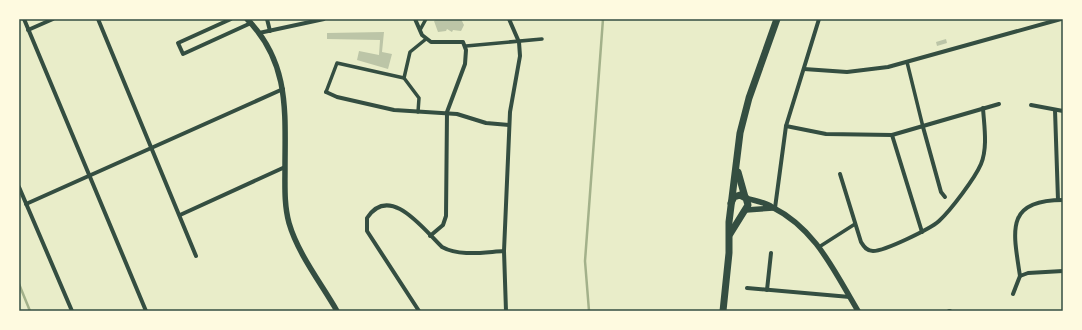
<svg xmlns="http://www.w3.org/2000/svg" width="1082" height="330" viewBox="0 0 1082 330" font-family="'Source Sans 3',sans-serif">
	<rect width="100%" height="100%" fill="#e9edc9"/>
	<g fill="none" stroke-linecap="round" stroke-linejoin="round">
		<g stroke="#a3b18a" stroke-width="2.5">
			<path d="M19 284 30 311"/>
			<path d="M589 311 585 261 603 19"/>
		</g>
	</g>
	<g fill="#bcc5a7">
		<path d="M437 19H461L464 25 461 31 453 30 452 32 447 29 446 31 438 32 434 21Z"/>
		<path d="M384 32 382 52 392 54 388 69 357 60 359 51 379 55 380 40 327 39V33Z"/>
		<path d="M946 39 947 43 937 46 936 42Z"/>
	</g>
	<g fill="none" stroke-linecap="round" stroke-linejoin="round">
		<g stroke="#344e41" stroke-width="3.5">
			<path d="M420 30 426 19"/>
			<path d="M466 46 542 39"/>
			<path d="M907 62 923 127"/>
			<path d="M404 78 410 52 426 39"/>
			<path d="M326 92 337 63 404 78 419 98 418 112"/>
			<path d="M819 247 855 224"/>
		</g>
		<g stroke="#344e41" stroke-width="4">
			<path d="M24 19 146 311"/>
			<path d="M98 19 196 256"/>
			<path d="M231 19 178 43 183 54 251 23"/>
			<path d="M267 19 270 31"/>
			<path d="M415 19 422 35 431 42H463L466 50 465 64 447 112 446 216 443 225 430 236"/>
			<path d="M28 30 53 19"/>
			<path d="M259 33 324 19"/>
			<path d="M804 69 847 72 888 67 1061 19"/>
			<path d="M326 92 337 97 394 110 457 114 486 123 509 125"/>
			<path d="M1031 105 1063 111"/>
			<path d="M1055 110 1058 200"/>
			<path d="M786 126 826 134 892 135 999 104"/>
			<path d="M923 127 941 192 945 197"/>
			<path d="M892 135 922 232"/>
			<path d="M840 174 861 242C864 247 867 251 873 251 885 251 930 229 939 221 951 210 975 178 981 164 988 147 984 125 983 108"/>
			<path d="M19 187 72 311"/>
			<path d="M1063 200C1005 200 1013 230 1020 276L1028 273 1063 271"/>
			<path d="M26 204 283 89"/>
			<path d="M775 208 786 126 819 19"/>
			<path d="M180 215 285 167"/>
			<path d="M747 288 850 297"/>
			<path d="M767 290 771 253"/>
			<path d="M1013 294 1020 276"/>
			<path d="M419 311 367 231V218C390 183 424 230 442 247 460 257 485 252 504 251"/>
			<path d="M506 311 504 251 510 112 520 56 519 42 509 19"/>
			<path d="M949 311H950"/>
		</g>
		<g stroke="#344e41" stroke-width="5.5">
			<path d="M247 19C290 63 285 112 285 168 285 186 284 205 289 223 298 254 321 283 337 311"/>
			<path d="M746 198C755 201 765 202 772 207 816 229 834 271 858 311"/>
			<path d="M746 210 773 208"/>
		</g>
		<g stroke="#344e41" stroke-width="7">
			<path d="M738 172 745 197"/>
			<path d="M730 234 748 205 746 198 740 195 734 197 731 203"/>
			<path d="M723 311 729 253V222L740 133 749 98 777 19"/>
		</g>
	</g>
	<rect width="1082" height="330" fill="none" stroke="#fefae0" stroke-width="40"/>
	<rect x="20" y="20" width="1042" height="290" fill="none" stroke="#344e41" stroke-width="1.5"/>
</svg>
